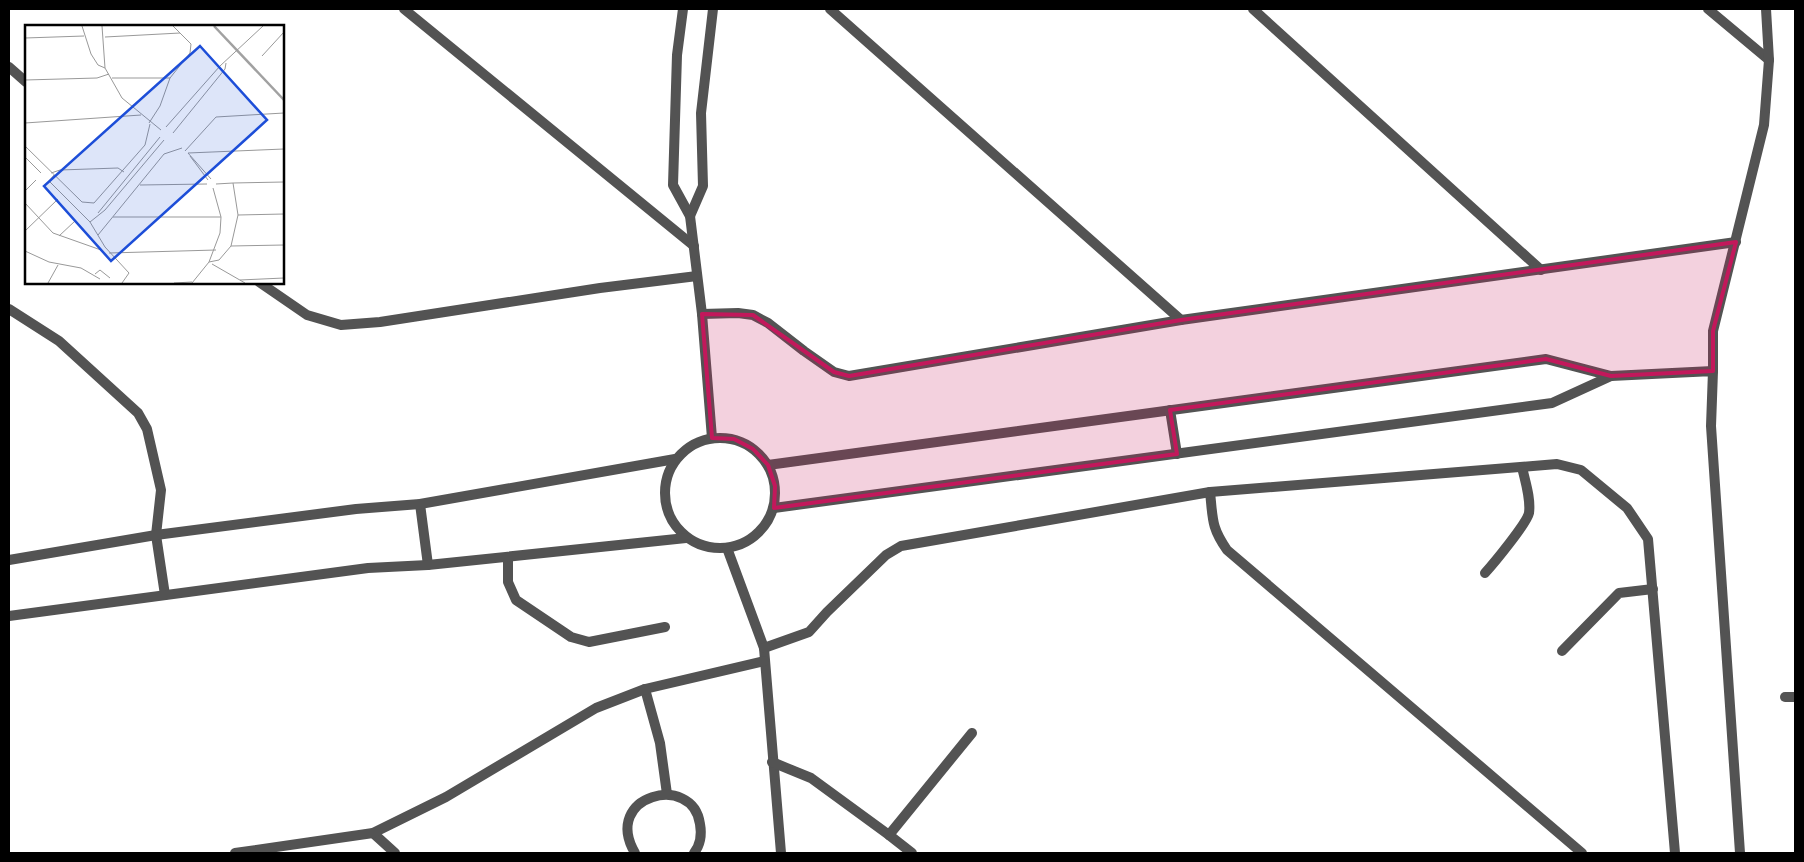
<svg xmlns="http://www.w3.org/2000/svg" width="1804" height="862" viewBox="0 0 1804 862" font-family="'PT Sans Narrow',sans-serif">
	<rect width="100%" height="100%" fill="#fff"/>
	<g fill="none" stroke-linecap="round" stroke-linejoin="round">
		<g stroke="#535353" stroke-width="10">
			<path d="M9 309 59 341 138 413 147 429 161 490 156 535"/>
			<path d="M508 557V582L516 600 571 637 589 642 665 627"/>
			<path d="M1485 573C1494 563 1527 523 1529 513 1531 498 1525 481 1522 467"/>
			<path d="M1562 651 1619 593 1653 589"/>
			<path d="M645 689 660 743 667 794"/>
			<path d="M889 835 972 733"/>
			<path d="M635 853C601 795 693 772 700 824 702 835 701 844 694 853"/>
		</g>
		<g stroke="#535353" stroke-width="10">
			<path d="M404 9 694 246"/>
			<path d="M683 9 677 55 673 185 690 216 702 314 712 438"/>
			<path d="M830 9 1181 320"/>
			<path d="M1253 9 1541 270"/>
			<path d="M1708 9 1769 60"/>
			<path d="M9 67 26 82"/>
			<path d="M690 216 703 186 701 113 713 9"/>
			<path d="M259 282 307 315 341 325 380 322 600 288 697 276"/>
			<path d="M702 314 738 313 753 315 768 323 804 351 834 372 849 376 1181 320 1736 242"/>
			<path d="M1713 371V331L1764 125 1769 60 1766 9"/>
			<path d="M1170 410 1177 454"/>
			<circle cx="720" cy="493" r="55"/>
			<path d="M768 465 1546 359 1611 376 1713 371 1711 426 1740 853"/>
			<path d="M1210 492C1213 519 1211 527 1227 550L1582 853"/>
			<path d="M420 504 428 565"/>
			<path d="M774 508 1552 403 1611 376"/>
			<path d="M156 535 165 595"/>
			<path d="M727 548 764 648 781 853"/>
			<path d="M9 560 156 535 356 509 420 504 675 459"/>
			<path d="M9 616 368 568 428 565 686 538"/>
			<path d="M764 648 809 632 827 612 886 555 901 546 1210 492 1557 464 1581 470 1627 508 1648 539 1675 853"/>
			<path d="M1785 697H1795"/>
			<path d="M772 762 811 778 889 835 912 853"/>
			<path d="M373 833 395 853"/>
			<path d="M235 853 373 833 446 797 596 708 645 689 764 661"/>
		</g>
	</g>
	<path fill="#c2185b" fill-opacity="0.2" stroke="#c2185b" stroke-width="4" stroke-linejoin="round" d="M1736 242 1713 331V371L1611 376 1546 359 1170 410 1177 454 774 508 775 486 768 465 753 449 734 439 712 438 702 314 753 315 834 372 849 376 1181 320Z"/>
	<g transform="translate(25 25)">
		<rect width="259" height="259" fill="#fff"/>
		<path fill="none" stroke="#a1a1a1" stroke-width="2.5" d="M189 1 259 75"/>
		<path fill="none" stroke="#999" stroke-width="1" d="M57 1 66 29 73 40 80 43M77 1 80 43 97 73 136 105M80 12 155 8M0 13 59 11M237 31 259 7M87 53H145M0 55 72 53 84 49M0 98 116 90M124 98 135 81 145 53 165 28 166 19 148 1M141 102 195 41 238 1M148 108 200 44 201 38M0 121 57 177 69 178 120 120 125 99M160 126 191 92 259 88M163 128 259 124M163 128 186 154M165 131 183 155M0 132 16 148M26 148 35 145 93 143 99 147M29 150 24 156 65 197 80 185 139 115M208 158 259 157M115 160 182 159M0 166 11 155M0 178 28 208 76 225M73 188 135 112M213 190 259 189M88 192H196M65 197 80 222 104 248 97 258M0 206 33 174M73 210 139 129 157 123M34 211 50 196M206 221 259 220M0 226 24 237 56 243 75 254M84 228 191 225M184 237 194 235 206 221 213 190 208 158 191 159M187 239 220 258M70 249 75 245 85 253M215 255 259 253M23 258 33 240M149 258 167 257M167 258 184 237 195 208 196 192 188 163"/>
		<path fill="#1d4ed8" fill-opacity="0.15" stroke="#1d4ed8" stroke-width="2.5" d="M175 21 242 95 86 236 19 161Z"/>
		<rect width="259" height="259" fill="none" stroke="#000" stroke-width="2.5"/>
	</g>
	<rect width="1804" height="862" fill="none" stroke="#000000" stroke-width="20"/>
</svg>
